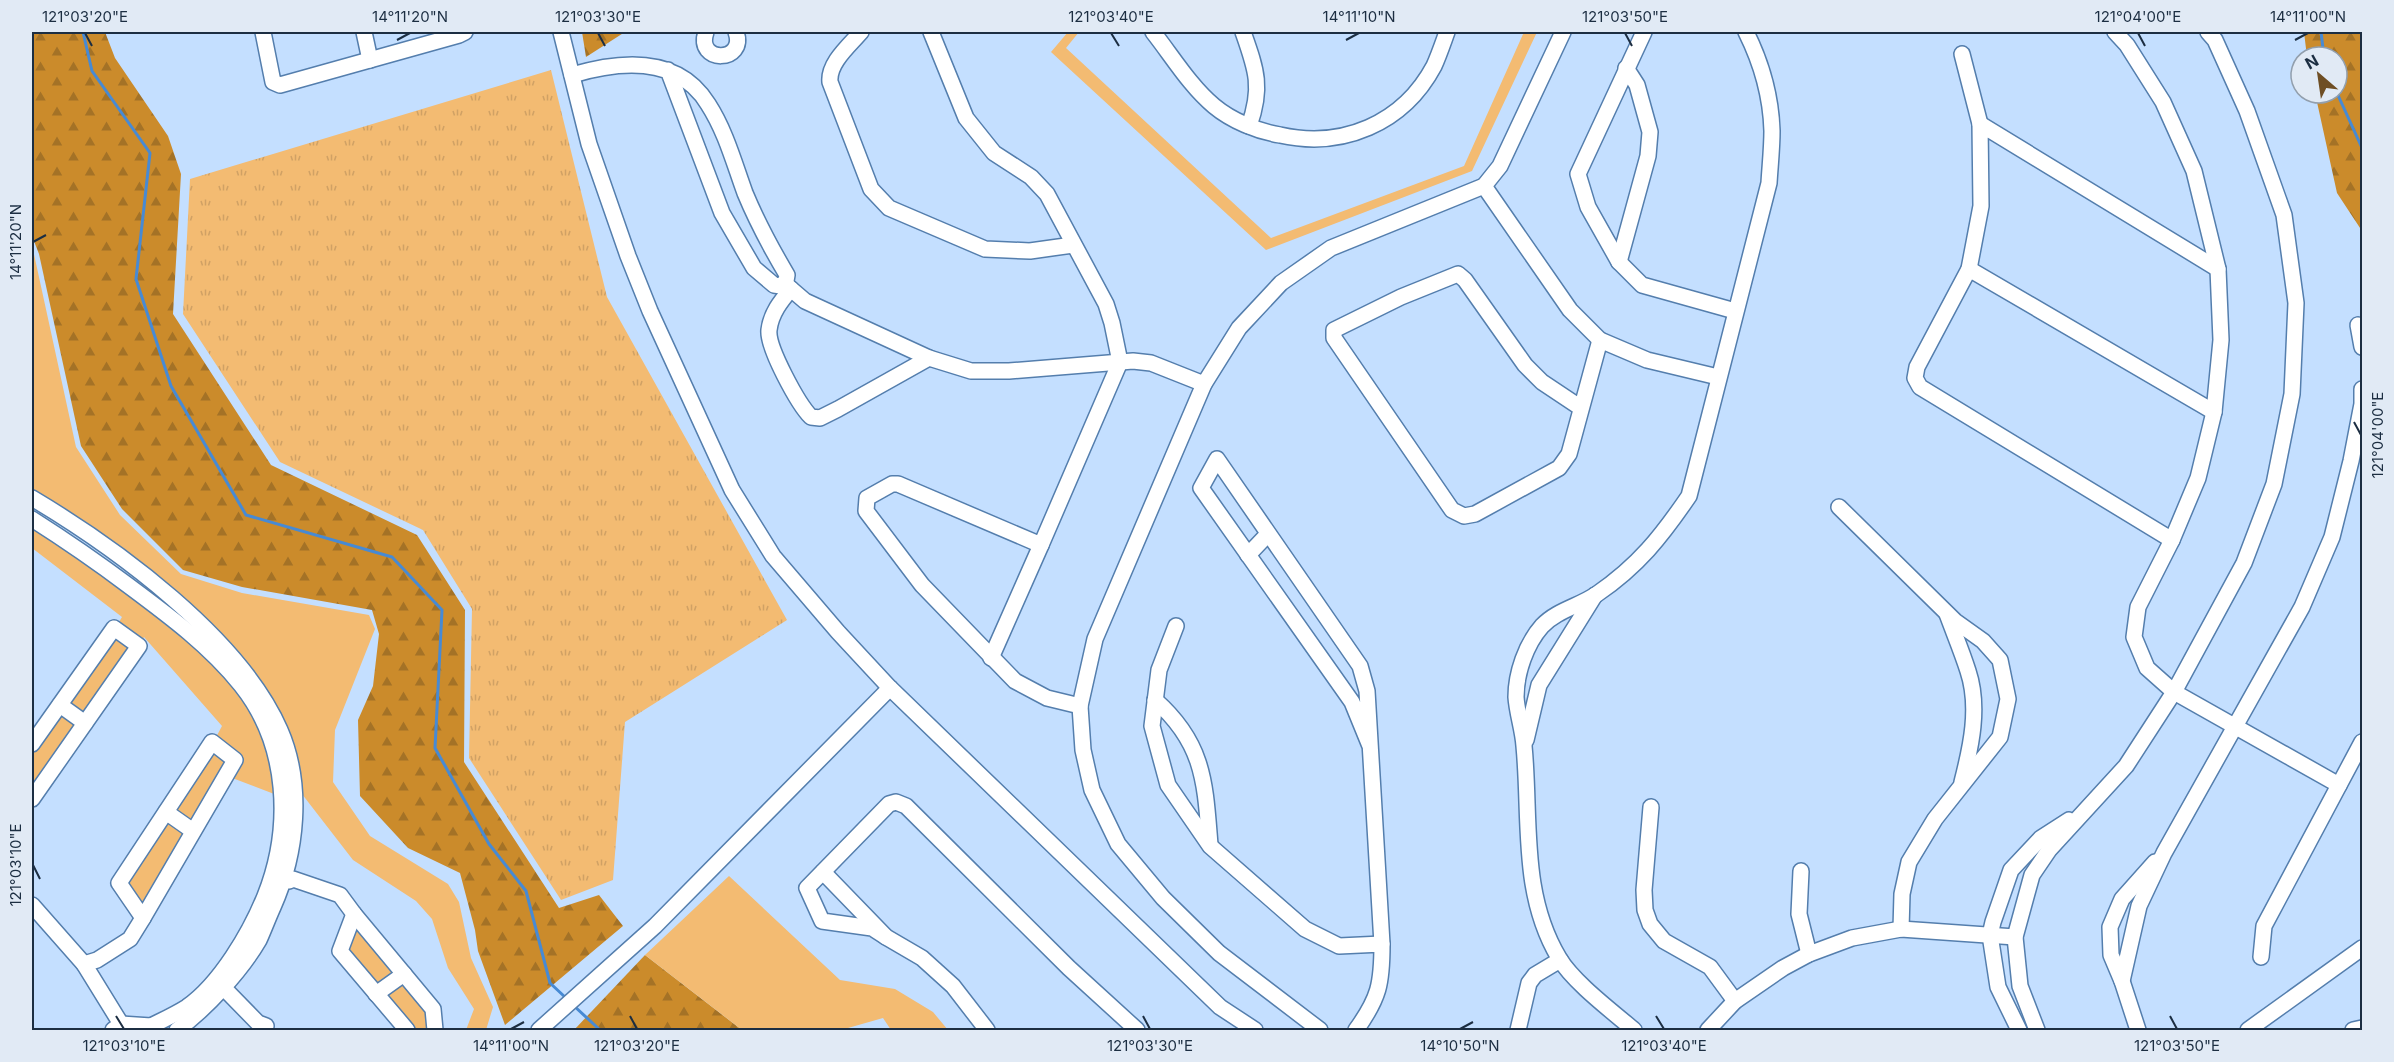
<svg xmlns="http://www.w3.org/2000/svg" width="2394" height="1062" viewBox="0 0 2394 1062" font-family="Inter,sans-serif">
	<defs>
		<pattern id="grass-tufts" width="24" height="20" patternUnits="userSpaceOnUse" patternTransform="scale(1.5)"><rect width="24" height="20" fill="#f3bb72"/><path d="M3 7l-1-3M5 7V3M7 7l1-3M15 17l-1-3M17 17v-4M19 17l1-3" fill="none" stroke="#d0a164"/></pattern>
		<pattern id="forest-firs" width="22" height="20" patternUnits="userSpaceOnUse" patternTransform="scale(1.5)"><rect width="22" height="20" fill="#cb8b2b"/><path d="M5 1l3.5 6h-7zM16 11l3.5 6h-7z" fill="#a47226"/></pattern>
	</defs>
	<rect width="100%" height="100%" fill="#c4dfff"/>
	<path fill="url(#grass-tufts)" d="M551 70 607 297 787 620 625 722 613 880 561 900 469 758 472 609 423 530 280 462 183 314 190 179Z"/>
	<g fill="url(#forest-firs)">
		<path d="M32 32H105L115 58 168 136 181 174 173 314 271 465 417 535 465 610 464 762 559 908 599 895 623 926 505 1025 478 951 475 930 460 873 408 848 360 796 358 720 373 686 379 634 372 610 242 587 183 570 122 509 81 446 39 254 32 236Z"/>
		<path d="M582 32H625L586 57Z"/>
		<path d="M2304 32H2362V231L2337 193 2315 93H2337V57H2307Z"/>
		<path d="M645 955 742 1030H574Z"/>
	</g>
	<g fill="#f3bb72">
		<path d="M1068 32H1079L1066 48 1271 238 1464 166 1524 32H1537L1472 171 1266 250 1051 52Z"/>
		<path d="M32 245 76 447 120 515 181 574 242 593 369 615 375 629 335 730 333 782 370 836 448 884 459 902 471 958 493 1007 486 1030H466L474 1009 448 968 432 919 416 901 353 860 295 785 291 759 188 611 32 496Z"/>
		<path d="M32 522 155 608 227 675 258 722 282 797 227 776 236 760 214 741 222 726 144 637 140 645 116 627 122 617 32 548Z"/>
		<path d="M116 632 136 646 84 719 63 704Z"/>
		<path d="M61 710 80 724 32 794V749Z"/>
		<path d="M213 746 232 761 193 828 168 812Z"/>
		<path d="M167 816 190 831 143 914 122 883Z"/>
		<path d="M729 876 840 980 895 989 933 1012 948 1030H891L883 1018 841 1030H742L645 955Z"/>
		<path d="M356 921 399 974 376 990 344 951Z"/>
		<path d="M404 978 430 1011 431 1030H410L381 994Z"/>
	</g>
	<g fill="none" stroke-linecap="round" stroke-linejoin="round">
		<g stroke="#478ad4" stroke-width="3">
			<path d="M83 32 92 71 150 153 136 279 171 386 246 515 392 557 442 610 435 748 489 844 526 891 550 983 566 998"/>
			<path d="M2321 32 2324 57"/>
			<path d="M2337 93 2362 148"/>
			<path d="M573 1005 600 1030"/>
		</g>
		<defs>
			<g id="minor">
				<path d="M263 32 273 82 280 85 459 35 465 32"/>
				<path d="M364 32 370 60"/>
				<path d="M561 32 589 144 628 256 650 311 732 490 773 556 838 632 890 688 1220 1007 1255 1030"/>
				<path d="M706 32C695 64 747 63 736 32"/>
				<path d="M861 32C850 45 828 63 830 82L871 189 889 208 985 249 1030 251 1073 245"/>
				<path d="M931 32 966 118 994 153 1031 177 1047 194 1106 304 1112 323 1120 362 1041 545 898 484H892L867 498 866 511 922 585 1015 681 1047 698 1080 706 1083 750 1092 790 1118 844 1163 898 1219 953 1320 1030"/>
				<path d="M1153 32C1172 56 1190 86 1214 106 1232 121 1257 131 1280 135 1342 149 1403 124 1434 66 1439 55 1443 43 1447 32"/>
				<path d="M1243 32C1256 69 1263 87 1249 126"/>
				<path d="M1644 32 1578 174 1588 207 1619 262 1642 285 1735 311"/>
				<path d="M2115 32 2127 45 2163 102 2194 171 2218 269 2221 340 2214 412 2198 478 2172 540 2138 607 2134 637 2147 668 2174 692 2339 785"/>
				<path d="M1962 54 1980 124"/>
				<path d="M572 75C619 61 678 55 708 104 726 132 734 163 745 193 757 222 771 248 787 275L786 281 781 286 774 285 754 268 722 213 668 70"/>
				<path d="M1484 186 1570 310 1600 340 1647 360 1718 377"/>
				<path d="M1619 262 1648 156 1650 132 1637 85 1626 68"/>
				<path d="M1969 269 2214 412"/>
				<path d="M784 283 805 301 929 358 971 371H1009L1133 361 1151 363 1204 384"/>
				<path d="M791 289C781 301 771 313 769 330 767 347 798 404 811 417L820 418 838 409 929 358"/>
				<path d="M2358 325 2362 347"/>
				<path d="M1581 408 1542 382 1525 365 1465 280 1458 274 1401 297 1334 330V338L1452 510 1464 516 1475 514 1559 468 1569 454 1600 340"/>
				<path d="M32 498C116 548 240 638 280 730 304 785 297 853 273 907 268 918 264 929 259 940 241 971 206 1009 177 1030"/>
				<path d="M1839 507 1955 621 1983 641 2000 660 2008 699 2000 737 1935 819 1909 862 1902 894 1901 929"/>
				<path d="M32 519C65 540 97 562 129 586 168 615 210 646 241 685 289 745 292 828 265 896 250 933 220 984 187 1007 176 1014 163 1020 151 1026"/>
				<path d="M2172 540 1920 387 1915 378 1917 367 1969 269 1981 206 1980 124 2218 269"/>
				<path d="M1248 555 1268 534"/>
				<path d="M1947 614C1954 633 1962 652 1968 671 1980 707 1971 747 1962 782"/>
				<path d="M1176 626 1159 670 1152 726 1168 785 1210 846 1305 929 1339 946 1382 944C1382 984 1379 998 1356 1030"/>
				<path d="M991 658 1041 545"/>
				<path d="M1155 700C1205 744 1205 784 1210 845"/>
				<path d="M60 705 85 723"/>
				<path d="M1080 706 1095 639 1204 384 1239 328 1281 283 1331 248 1484 186 1500 166 1563 32"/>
				<path d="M1526 740 1539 685 1595 595"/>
				<path d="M212 742 235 760 143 918 119 883Z"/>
				<path d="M32 744 114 628 139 646 32 799"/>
				<path d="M1370 746 1352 702 1201 488 1217 459 1360 666 1367 691 1382 944"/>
				<path d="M1651 807 1644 890 1645 910 1650 924 1664 941 1710 967 1735 1001"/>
				<path d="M166 812 193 831"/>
				<path d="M1801 871 1799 914 1809 954"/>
				<path d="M823 872 886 937 922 958 953 986 987 1030"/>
				<path d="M278 877 289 881 293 879 340 895 354 914 433 1009 435 1030"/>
				<path d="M32 905 84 964 121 1024"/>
				<path d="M354 914 340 951 407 1030"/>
				<path d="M886 937 872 928 822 921 807 888 889 804 896 802 906 806 1069 968 1137 1030"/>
				<path d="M2261 957 2264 926 2362 742"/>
				<path d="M84 964 97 960 130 939 143 918"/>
				<path d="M216 980 258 1023 266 1026"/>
				<path d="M2122 981 2139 906 2164 853 2302 607 2332 537 2351 461 2362 404V389"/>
				<path d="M376 994 404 974"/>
				<path d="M113 1030 121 1024 151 1026 153 1030"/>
				<path d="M539 1030 655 926 890 688"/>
				<path d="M1518 1030 1529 983 1535 975 1560 960"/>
				<path d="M1634 1030C1613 1012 1573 982 1559 958 1520 893 1531 818 1524 746 1523 730 1517 713 1516 697 1516 673 1526 644 1542 626 1557 610 1580 606 1597 594 1638 566 1661 537 1689 496L1769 183C1770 166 1772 148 1772 131 1771 97 1761 62 1746 32"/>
				<path d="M1708 1030 1735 1001 1783 968 1809 954 1852 938 1901 929 2015 937"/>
				<path d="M2019 1030 1998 987 1990 935 1993 922 2011 870 2041 838 2069 820"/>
				<path d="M2037 1030 2020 986 2015 937 2032 875 2049 850 2126 766 2174 692 2244 563 2274 484 2292 394 2296 303 2284 215 2247 111 2215 40 2208 32"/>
				<path d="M2138 1030 2122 981 2111 955 2110 927 2122 899 2155 862"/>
				<path d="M2248 1030 2362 948"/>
				<path d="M2353 1030 2362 1028"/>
			</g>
		</defs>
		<use href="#minor" stroke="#547ead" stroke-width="18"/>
		<use href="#minor" stroke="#fff" stroke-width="15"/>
	</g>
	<path fill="none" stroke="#1c2e42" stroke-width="2" d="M85 33 92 46M598 33 605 46M1111 33 1119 46M1625 33 1632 46M2138 33 2145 46M397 40 410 33M1346 40 1359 33M2295 40 2308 33M33 242 46 235M2354 422 2361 435M33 865 40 879M116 1016 124 1029M630 1016 637 1029M1143 1016 1150 1029M1656 1016 1664 1029M2170 1016 2177 1029M511 1029 524 1022M1460 1029 1473 1022"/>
	<rect width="2394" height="1062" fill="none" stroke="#e1eaf5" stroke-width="66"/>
	<g transform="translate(2319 75) rotate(331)"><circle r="28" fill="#e1eaf5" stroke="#929fad" stroke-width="1.5"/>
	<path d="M0-4.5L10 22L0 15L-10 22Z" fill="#6e4e24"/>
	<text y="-9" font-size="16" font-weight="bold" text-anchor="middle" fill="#1c2e42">N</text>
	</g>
	<rect x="33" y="33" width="2328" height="996" fill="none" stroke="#1c2e42" stroke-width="2"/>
	<g font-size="15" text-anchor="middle" fill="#1c2e42">
		<text x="85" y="22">121°03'20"E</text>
		<text x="410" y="22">14°11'20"N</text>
		<text x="598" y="22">121°03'30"E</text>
		<text x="1111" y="22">121°03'40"E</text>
		<text x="1359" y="22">14°11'10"N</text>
		<text x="1625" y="22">121°03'50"E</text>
		<text x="2138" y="22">121°04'00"E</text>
		<text x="2308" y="22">14°11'00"N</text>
		<text transform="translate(16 242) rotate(-90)" y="5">14°11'20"N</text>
		<text transform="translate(2378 435) rotate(-90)" y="5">121°04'00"E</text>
		<text transform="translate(16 865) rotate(-90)" y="5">121°03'10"E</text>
		<text x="124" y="1051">121°03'10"E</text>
		<text x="511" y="1051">14°11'00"N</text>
		<text x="637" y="1051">121°03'20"E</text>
		<text x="1150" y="1051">121°03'30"E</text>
		<text x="1460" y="1051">14°10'50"N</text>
		<text x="1664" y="1051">121°03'40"E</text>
		<text x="2177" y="1051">121°03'50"E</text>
	</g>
</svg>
